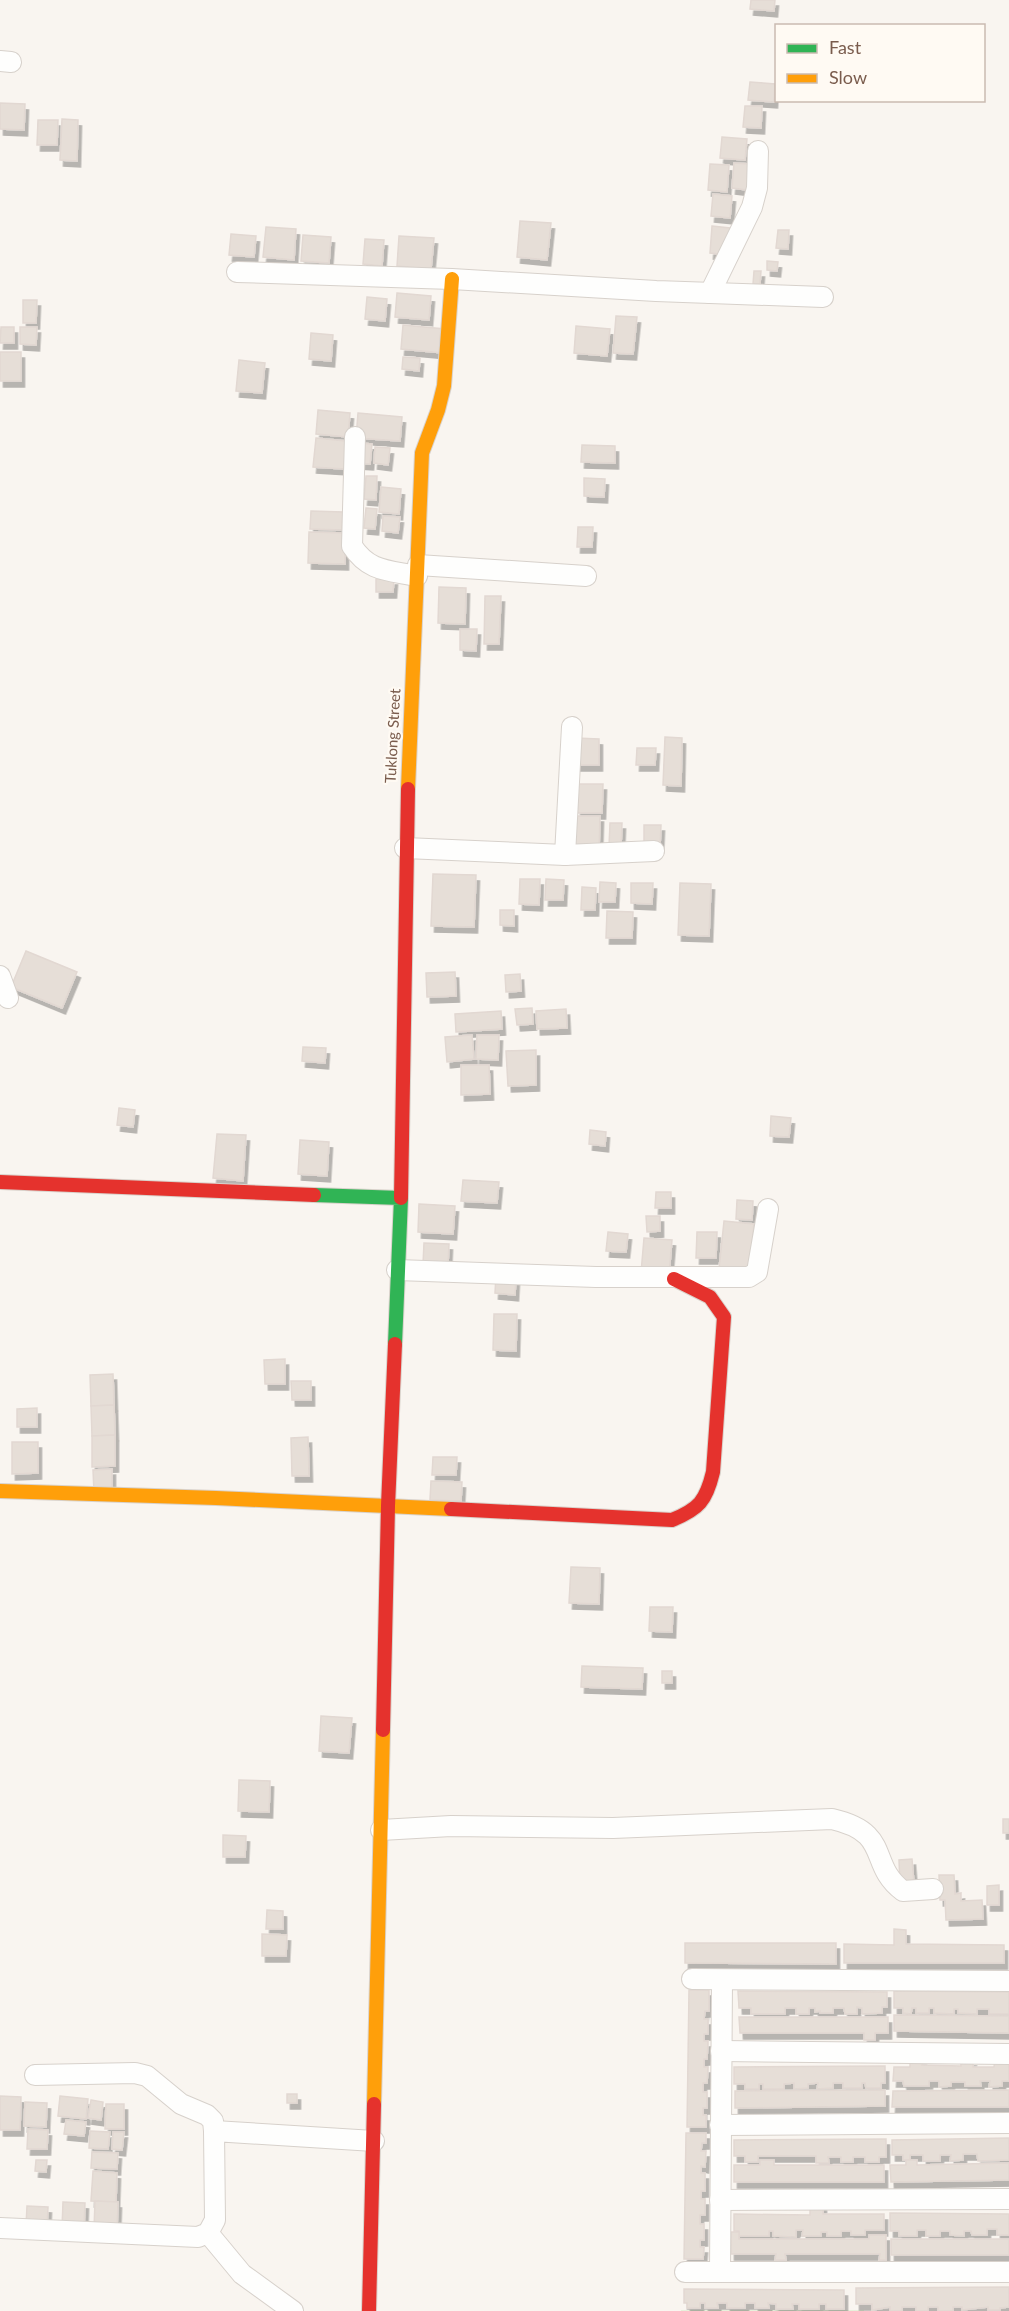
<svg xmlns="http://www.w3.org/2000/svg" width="1009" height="2311" viewBox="0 0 1009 2311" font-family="Lato,sans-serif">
	<defs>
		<filter id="shadow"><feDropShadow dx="3.5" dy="6" stdDeviation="0" flood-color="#0004"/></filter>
	</defs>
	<rect width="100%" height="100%" fill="#f9f5f0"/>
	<rect fill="#e7f0db" x="681" y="2310" width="183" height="1"/>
	<g fill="#e6ded7" stroke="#e2d8d2" stroke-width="1.5" filter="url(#shadow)">
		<path d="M751 0H775L774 11 750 9Z"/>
		<path d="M750 82 775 84 774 102 748 100Z"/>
		<path d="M0 103 25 104 24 130 0 129Z"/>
		<path d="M745 106H762L761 128 743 127Z"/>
		<path d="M62 119 78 120 77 161 60 160Z"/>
		<path d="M38 120H58L57 145H37Z"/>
		<path d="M722 137 747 139 745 160 720 158Z"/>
		<path d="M734 163 750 164 747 190 732 188Z"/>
		<path d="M710 164 729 165 727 192 708 190Z"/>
		<path d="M713 194 732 196 730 218 711 216Z"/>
		<path d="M520 221 551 223 547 260 517 257Z"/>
		<path d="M712 226 730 228 727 255 710 253Z"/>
		<path d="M266 227 296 229 294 260 263 257Z"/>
		<path d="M778 230H789L788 249 776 248Z"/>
		<path d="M231 234 256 236 254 257 229 255Z"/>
		<path d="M303 235 331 237 329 263 301 261Z"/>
		<path d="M399 236 434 238 431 269 397 266Z"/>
		<path d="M365 239 384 240 382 266 363 264Z"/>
		<path d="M767 261 778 262 777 271 767 270Z"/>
		<path d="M754 271H761L760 284H753Z"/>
		<path d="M397 293 431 296 429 320 395 317Z"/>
		<path d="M367 297 387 299 385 321 365 319Z"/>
		<path d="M23 300H37L36 323H23Z"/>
		<path d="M616 316 637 317 633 354 613 353Z"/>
		<path d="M403 325 445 329 443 353 401 349Z"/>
		<path d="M576 326 610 329 607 356 574 353Z"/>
		<path d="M1 327H14V343H0Z"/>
		<path d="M20 327H37L36 345 20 344Z"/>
		<path d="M311 333 333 335 331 361 309 359Z"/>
		<rect x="0" y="352" width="21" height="29"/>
		<path d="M403 357 420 358 419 371 402 369Z"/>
		<path d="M239 360 265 363 262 393 236 391Z"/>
		<path d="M318 410 350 413 348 437 316 434Z"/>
		<path d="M358 413 402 417 400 441 356 438Z"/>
		<path d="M316 438 346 441 344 469 313 467Z"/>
		<path d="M358 443 372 444 370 464 356 463Z"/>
		<path d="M582 445 615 446V463L581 462Z"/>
		<path d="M375 447 390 448 388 465 374 463Z"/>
		<path d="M366 476H377L376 500 364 499Z"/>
		<path d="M584 478 605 479 604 497 584 496Z"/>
		<path d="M381 487 401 489 399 514 379 512Z"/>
		<path d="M366 508 377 509 375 529 364 528Z"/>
		<path d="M311 511 343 512 342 530 310 529Z"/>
		<path d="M383 516 400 517 398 533 382 531Z"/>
		<path d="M578 527H593L592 547H577Z"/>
		<path d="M309 532 345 533V564L308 563Z"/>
		<path d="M376 579H394L393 592H376Z"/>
		<path d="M439 587 466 588 465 624 438 623Z"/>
		<path d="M485 596H501L499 644H484Z"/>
		<path d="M460 629H477L476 651 460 650Z"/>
		<path d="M665 737 682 738 681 786 663 785Z"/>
		<path d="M576 738 599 739V765H575Z"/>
		<path d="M637 748H656L655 765H636Z"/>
		<path d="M578 784H603L602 813H577Z"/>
		<path d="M575 816H600L599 851 573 850Z"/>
		<path d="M610 823H622L621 847 609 846Z"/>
		<path d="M644 825H661L660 847H644Z"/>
		<path d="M433 874 476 875 474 927 431 926Z"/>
		<path d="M520 879H540L539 905 519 904Z"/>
		<path d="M546 879 564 880 563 900H545Z"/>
		<path d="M600 882 616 883 615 902H599Z"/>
		<path d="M631 883H653L652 904 631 903Z"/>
		<path d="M680 883 711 884 709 936 678 935Z"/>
		<path d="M582 887 596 888 595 910H581Z"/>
		<path d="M500 910H514V926L500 925Z"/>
		<path d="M607 911 633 912 632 938H606Z"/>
		<path d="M26 951 77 972 62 1008 11 987Z"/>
		<path d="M455 972 456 996 427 997 426 973Z"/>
		<path d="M520 974 521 991 506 992 505 975Z"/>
		<path d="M532 1008 533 1024 517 1025 515 1009Z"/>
		<path d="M566 1009 567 1028 537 1029 536 1011Z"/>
		<path d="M501 1011 502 1029 456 1032 455 1014Z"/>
		<path d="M472 1035 474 1059 447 1062 445 1037Z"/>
		<path d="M477 1035H499L498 1060 476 1059Z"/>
		<path d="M303 1047 326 1048 325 1063 302 1061Z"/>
		<path d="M536 1050V1085L508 1086 506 1051Z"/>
		<path d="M461 1065H489L490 1094 461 1095Z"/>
		<path d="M119 1108 135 1110 133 1127 117 1125Z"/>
		<path d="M771 1116 791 1118 789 1137 770 1136Z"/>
		<path d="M590 1130 606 1132 605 1146 589 1144Z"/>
		<path d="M217 1134 246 1135 243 1181 213 1178Z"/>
		<path d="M300 1140 329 1142 327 1176 298 1174Z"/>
		<path d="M463 1180 499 1182 497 1203 461 1201Z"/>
		<path d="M656 1192H671V1208H655Z"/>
		<path d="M737 1200 753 1201 752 1220 736 1219Z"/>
		<path d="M419 1204 455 1206 453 1234 418 1232Z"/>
		<path d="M646 1216H660V1231L647 1232Z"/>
		<path d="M724 1221 754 1224 749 1272 719 1269Z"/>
		<path d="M608 1232 628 1234 626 1252 606 1251Z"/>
		<path d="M697 1232H717L716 1258H696Z"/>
		<path d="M644 1238 672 1240 669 1275 641 1273Z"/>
		<path d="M424 1243 449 1244 448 1265 423 1264Z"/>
		<path d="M496 1275 516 1277 515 1295 495 1293Z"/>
		<path d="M494 1314H517L516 1351 493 1350Z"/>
		<path d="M285 1359V1384H265L264 1360Z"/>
		<path d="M113 1374 114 1405 91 1406 90 1375Z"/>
		<path d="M291 1381H311V1400H292Z"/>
		<path d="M114 1405 115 1435 92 1436 91 1406Z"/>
		<path d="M37 1408V1427H17V1409Z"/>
		<path d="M115 1435V1466L92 1467V1436Z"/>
		<path d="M308 1437 309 1476H292L291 1438Z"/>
		<path d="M12 1442H38V1473L12 1474Z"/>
		<path d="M433 1457H457L456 1475H432Z"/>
		<path d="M112 1469V1493H94L93 1470Z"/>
		<path d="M431 1481 462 1482 461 1501 430 1500Z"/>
		<path d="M571 1567 600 1568 599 1604 569 1603Z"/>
		<path d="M650 1607H673L672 1632 649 1631Z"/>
		<path d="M582 1666 643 1668 642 1689 581 1687Z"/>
		<rect x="662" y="1671" width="10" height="12"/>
		<path d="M321 1716 352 1718 349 1753 319 1751Z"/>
		<path d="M239 1780 270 1781 269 1812 238 1811Z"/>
		<rect x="1003" y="1819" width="6" height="14"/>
		<path d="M223 1835 246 1836 245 1857H223Z"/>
		<path d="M912 1859 914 1884 900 1885 899 1860Z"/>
		<path d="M939 1875H954L955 1894 961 1893V1901L982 1900 983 1919 946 1920 945 1900H940Z"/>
		<path d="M999 1885V1905H987V1886Z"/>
		<path d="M267 1910 283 1911V1929H266Z"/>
		<path d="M894 1929 906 1930V1944L1004 1945V1963H844V1944L894 1945Z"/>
		<path d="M262 1934 287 1935 286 1956H262Z"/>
		<path d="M685 1943H836V1964L685 1963Z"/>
		<path d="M689 1990H709V2011H705L704 2019H708V2034H704V2041H708L707 2059H704V2067H708L707 2083H703V2092H707V2108H703V2115H706V2127H687Z"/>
		<path d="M738 1991 887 1992V2007H882V2013L862 2014V2008L857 2007V2014H845L844 2008H833V2013H820V2011L815 2012V2008H809V2014H796V2008H785V2014H751V2008H739Z"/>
		<path d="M894 1991 1009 1992V2014H989V2009H977V2014L958 2013V2009H954V2014L934 2013V2008H929V2013H916V2008H912L911 2014 903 2013V2008H894Z"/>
		<path d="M894 2015 1009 2016V2033L894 2031Z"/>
		<path d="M739 2017H888V2033H875V2040H864V2033H740Z"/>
		<path d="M910 2059H923L922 2065 961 2066V2060H973V2067H994L995 2059H1009V2081H1002V2086L989 2087 990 2081H980L981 2086H965V2082H951V2086L939 2087V2081H929V2086H904L903 2081H893L894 2067H910Z"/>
		<path d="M885 2066V2083H881V2088H866L865 2083H862V2088H843V2083H833V2088L817 2089 818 2083 808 2084V2088L794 2089V2083L784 2084V2089H763V2084H759V2089H745V2084H734V2067Z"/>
		<path d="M885 2090V2106L735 2108V2091Z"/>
		<path d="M1009 2090V2107H892L893 2091Z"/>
		<rect x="287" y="2094" width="10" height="9"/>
		<path d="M0 2096 21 2097 20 2130H0Z"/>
		<path d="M60 2096 88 2099 86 2119 58 2116Z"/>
		<path d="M91 2100 103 2102 101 2120 88 2118Z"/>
		<path d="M25 2102 47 2103 46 2127 24 2126Z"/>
		<path d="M106 2104H124V2129H105Z"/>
		<path d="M66 2120 86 2122 84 2136 64 2134Z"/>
		<path d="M28 2129 48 2130 47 2149H27Z"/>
		<path d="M90 2131 110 2132 108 2149 89 2148Z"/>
		<path d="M113 2132H124L122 2150 112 2149Z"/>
		<path d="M686 2133H706V2143H702L701 2151H706L705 2167 701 2166V2173H705V2191H701V2199H705V2215H700V2224H704V2240H700V2247H704L703 2259H684Z"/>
		<path d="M1009 2138V2160L978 2161 977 2154H963V2160L950 2161 951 2155H940V2161H923V2155H910V2160H903V2155H892V2140Z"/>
		<path d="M886 2139V2157H879V2162H865V2157H853V2162H841V2157H828L829 2163H816V2156H758V2162H745V2156H734V2140Z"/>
		<path d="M92 2152 118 2153 117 2169 91 2168Z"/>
		<path d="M36 2160H47L46 2172 35 2171Z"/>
		<path d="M760 2160H774V2165H884V2182H734V2165H760Z"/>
		<path d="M906 2160H917V2165L1009 2163V2180L891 2182 890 2165H906Z"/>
		<path d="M93 2171 117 2173 116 2202 91 2201Z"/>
		<path d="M95 2201 118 2202 117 2230 94 2229Z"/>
		<path d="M63 2202 85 2203 84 2229 62 2228Z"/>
		<path d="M810 2205H823V2214H884V2230H865V2235H851V2231H841V2236H827V2232H821V2236H802L803 2230H796V2237L773 2236V2231H769V2236H739V2231H734V2214L810 2215Z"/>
		<path d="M27 2206 48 2207 47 2227 26 2226Z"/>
		<path d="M890 2213 1009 2214V2235H997V2229H987V2235H972L971 2231H964V2236L950 2235V2231H940V2236H926V2230H917V2236H899V2231H890Z"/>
		<path d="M731 2232H739V2239H869V2235H886V2260H879L880 2254H785L786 2260H775L776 2254H731Z"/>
		<rect x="891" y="2239" width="118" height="16"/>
		<path d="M1009 2287V2307L1000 2308V2310H988V2307L962 2310V2307H953V2311H938V2307H928V2311H916V2307H902V2311H890V2307L872 2310V2304H856V2288Z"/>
		<path d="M684 2289 844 2290V2309H826V2304H819V2309H799V2304H792L793 2309H776V2304L768 2303 769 2308H755V2303H745V2308H727V2303H717L718 2308H705V2303H700V2308H687V2303H684Z"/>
	</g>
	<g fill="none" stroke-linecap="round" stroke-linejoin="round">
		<defs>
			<g id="street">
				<path d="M0 61 11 62"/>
				<path d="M237 272 452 279 656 291 823 297"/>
				<path d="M710 293 752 207 757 188 758 151"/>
				<path d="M355 437 352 546C369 572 388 570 417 576"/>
				<path d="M418 565 586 576"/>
				<path d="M405 848 565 855 654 851"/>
				<path d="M565 855 572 727"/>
				<path d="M0 976 8 998"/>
				<path d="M397 1270 596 1277H749L757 1272 768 1209"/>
				<path d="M381 1830 451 1826 613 1828 832 1819C893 1833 867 1864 903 1891L933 1889"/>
				<path d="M692 1979 1009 1981"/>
				<path d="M721 2051 1009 2054"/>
				<path d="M35 2075 135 2073 147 2076 181 2104 207 2115 213 2121 214 2131"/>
				<path d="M720 2125 1009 2123"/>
				<path d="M720 2200 1009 2199"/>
				<path d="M0 2228 198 2237 208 2233 215 2220 214 2131 374 2141"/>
				<path d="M208 2233 242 2274 293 2311"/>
				<path d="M685 2272H1009"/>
				<path d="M720 2272 722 1980"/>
			</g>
			<path id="fast" d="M314 1195 401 1198 395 1344"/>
			<g id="slow">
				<path d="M408 789 422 453 438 410 444 386 452 279"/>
				<path d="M0 1491 216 1498 451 1509"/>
				<path d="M374 2104 383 1730"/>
			</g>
			<g id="jam">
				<path d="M0 1182 314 1195"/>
				<path d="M401 1198 408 789"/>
				<path d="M451 1509 672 1520C699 1509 706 1501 713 1472L724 1317 710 1297 674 1279"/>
				<path d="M383 1730 388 1506 395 1344"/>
				<path d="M369 2311 374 2104"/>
			</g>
		</defs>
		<use href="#street" stroke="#d7d1cb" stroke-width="22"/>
		<use href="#fast" stroke="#d9d2cb" stroke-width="16"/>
		<use href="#slow" stroke="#d9d2cb" stroke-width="16"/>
		<use href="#jam" stroke="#d9d2cb" stroke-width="16"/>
		<use href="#street" stroke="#fefefd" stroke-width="20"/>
		<use href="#fast" stroke="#30b455" stroke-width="14"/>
		<use href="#slow" stroke="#ff9f0a" stroke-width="14"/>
		<use href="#jam" stroke="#e5322d" stroke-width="14"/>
	</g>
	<g text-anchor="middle" stroke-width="4.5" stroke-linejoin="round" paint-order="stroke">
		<g font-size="15" fill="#7a5c4d" stroke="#fffaf3">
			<text transform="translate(393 736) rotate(-87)" y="5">Tuklong Street</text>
		</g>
	</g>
	<rect x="775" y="24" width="210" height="78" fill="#fffaf3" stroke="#cabbb1" stroke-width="1.5"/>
	<rect x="787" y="44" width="30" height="9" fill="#30b455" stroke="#cabbb1" stroke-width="1.5"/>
	<text x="829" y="54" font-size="18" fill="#7a5c4d">Fast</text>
	<rect x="787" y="74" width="30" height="9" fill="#ff9f0a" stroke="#cabbb1" stroke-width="1.5"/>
	<text x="829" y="84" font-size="18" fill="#7a5c4d">Slow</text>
</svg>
